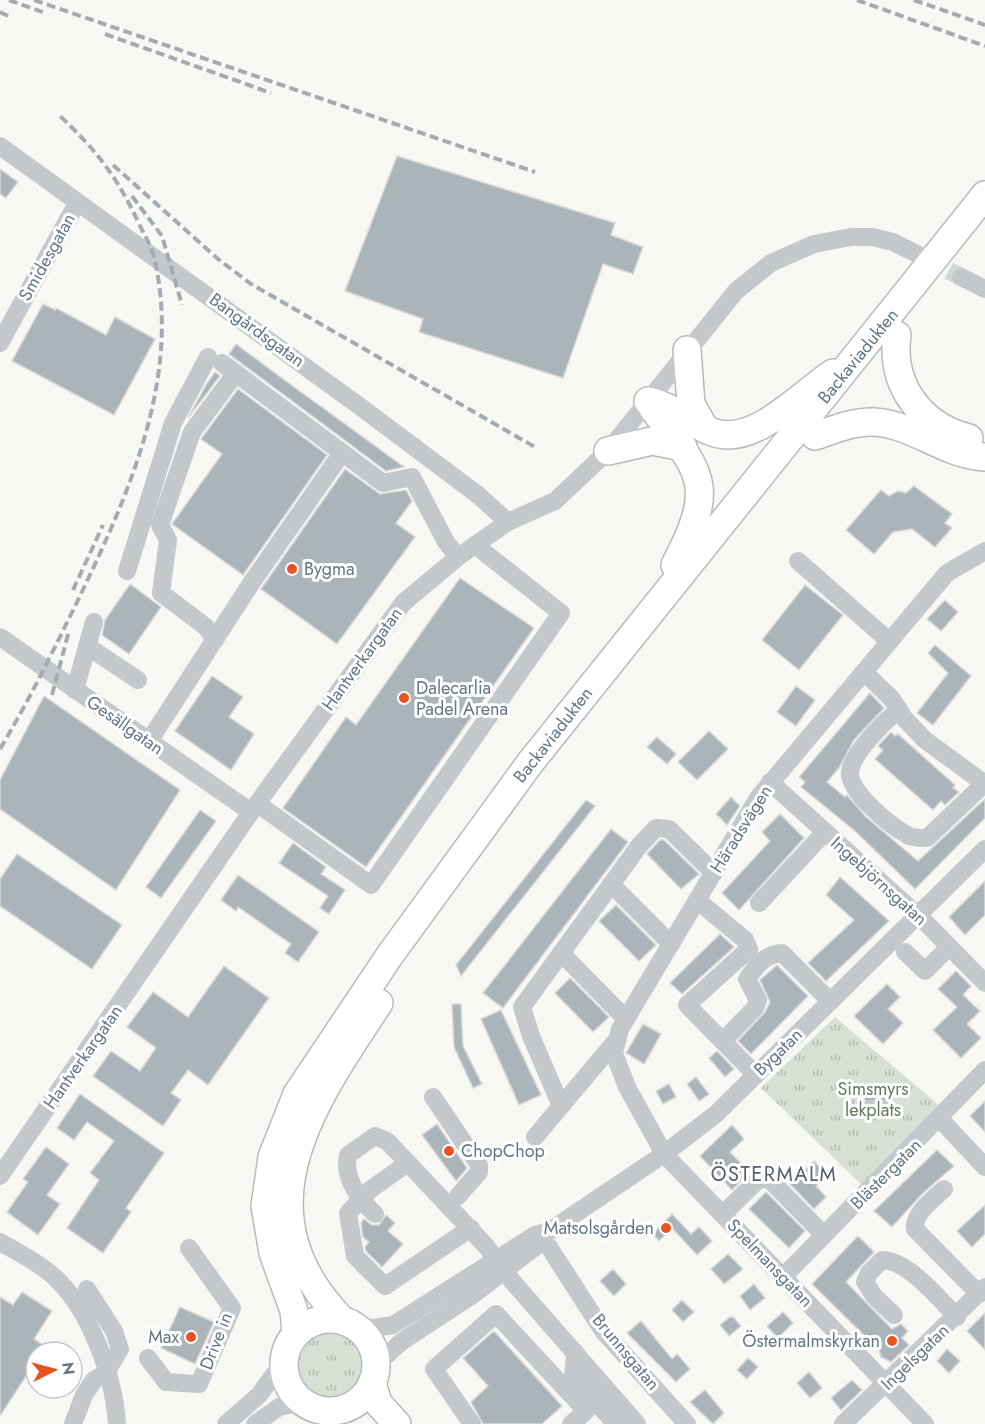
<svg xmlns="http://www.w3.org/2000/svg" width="985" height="1424" viewBox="0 0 985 1424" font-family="Jost,sans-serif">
	<defs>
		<pattern id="grass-tufts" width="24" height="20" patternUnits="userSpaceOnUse" patternTransform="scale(1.5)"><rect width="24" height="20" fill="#d8dfd5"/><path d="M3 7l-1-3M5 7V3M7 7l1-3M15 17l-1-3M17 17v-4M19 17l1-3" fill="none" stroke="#b3bab2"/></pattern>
		<pattern id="water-rules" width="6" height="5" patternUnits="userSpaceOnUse" patternTransform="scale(1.5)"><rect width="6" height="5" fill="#bfc9ce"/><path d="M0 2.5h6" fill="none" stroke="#9fa8ad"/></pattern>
	</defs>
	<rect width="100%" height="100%" fill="#f7f7f4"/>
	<g fill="url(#grass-tufts)">
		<path d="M835 1017 941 1107 863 1186 761 1088Z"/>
		<circle cx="329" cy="1365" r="33"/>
	</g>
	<circle fill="url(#water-rules)" cx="879" cy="1098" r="14"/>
	<g fill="#abb4b9" stroke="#d9d9d6" stroke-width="1.5">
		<path d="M397 156 615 223 611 235 643 247 633 274 603 264 563 378 419 332 423 319 345 291Z"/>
		<path d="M0 169 18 182 6 198 0 194Z"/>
		<path d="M43 304 55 310 56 308 106 335 115 317 155 339 114 415 12 361Z"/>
		<path d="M236 344 279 376 404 467 386 471 229 354Z"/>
		<path d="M215 372 220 376 188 418 206 385Z"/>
		<path d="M238 389 327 455 243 575 172 524 222 454 201 439Z"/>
		<path d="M345 469 380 494 406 490 412 501 396 523 415 537 337 644 261 589Z"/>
		<path d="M914 486 952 514 945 523 952 528 935 547 912 529 893 532 874 554 846 530 881 490 889 496 898 491 906 493Z"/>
		<path d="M460 578 534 628 366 867 283 808 346 717 356 725Z"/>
		<path d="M130 584 161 607 129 654 102 635 105 620Z"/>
		<path d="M805 585 843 615 799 670 762 640Z"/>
		<path d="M945 600 958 612 941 631 927 619Z"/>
		<path d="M935 645 971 676 933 725 917 713 948 673 928 653Z"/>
		<path d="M212 676 243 697 229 717 254 734 231 770 175 731Z"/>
		<path d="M796 686 815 700 796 726 777 712Z"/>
		<path d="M870 693 884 708 854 740 839 768 827 782 845 797 847 795 865 816 918 861 985 799V818L915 889 855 831 801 787 805 782 799 777Z"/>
		<path d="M44 696 180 790 116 890 0 809V780Z"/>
		<path d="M709 731 728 749 697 780 678 762Z"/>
		<path d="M891 732 895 736 898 734 955 785 953 788 959 792 945 805 941 801 933 810 875 759 883 750 878 746Z"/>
		<path d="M657 737 676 754 667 764 647 747Z"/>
		<path d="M731 797 740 806 727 825 716 814Z"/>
		<path d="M586 800 595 806 461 976 456 965Z"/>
		<path d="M200 810 216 821 161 898 146 887Z"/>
		<path d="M780 814 804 838 739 910 722 893 770 841 762 832Z"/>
		<path d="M611 829 628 842 503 1008 483 993Z"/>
		<path d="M660 840H664L699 874 681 889 647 854Z"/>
		<path d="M293 843 326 867 321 874 345 890 329 914 320 908 328 896 279 863Z"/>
		<path d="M17 854 122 925 92 969 0 906V879Z"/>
		<path d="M238 875 319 932 298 962 285 953 291 944 238 907 236 911 221 900Z"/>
		<path d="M840 877 889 921 826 981 808 963 854 920 826 895Z"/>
		<path d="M985 881V915L965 935 949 917Z"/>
		<path d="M616 905 656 945 639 961 599 921Z"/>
		<path d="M720 934 734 947 682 994 670 983Z"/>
		<path d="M777 965 808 996 751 1054 738 1041 765 1012 770 1002 760 980Z"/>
		<path d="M224 966 269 998 208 1085 188 1070 171 1093 181 1100 163 1126 93 1076 111 1051 140 1071 156 1048 127 1027 153 992 188 1017Z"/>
		<path d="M956 971 971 986 963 995 980 1011 967 1024 981 1038 961 1058 933 1030 957 1007 938 989Z"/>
		<path d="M570 978 609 1017 593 1032 555 993Z"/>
		<path d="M887 984 900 997 888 1009 903 1023 883 1044 854 1016Z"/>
		<path d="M452 1004H461L463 1046 482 1084 473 1088 454 1047Z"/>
		<path d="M501 1010 541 1095 519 1105 481 1019Z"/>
		<path d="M643 1024 661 1034 644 1064 626 1053Z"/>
		<path d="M717 1051 734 1069 725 1077 709 1058Z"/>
		<path d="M696 1077 709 1094 699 1101 687 1084Z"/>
		<path d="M669 1084 676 1097 663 1104 656 1091Z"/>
		<path d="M80 1094 164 1153 126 1208 131 1212 103 1253 67 1228 99 1180 90 1173 114 1141 87 1122 74 1140 57 1128Z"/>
		<path d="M985 1101V1132L970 1116Z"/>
		<path d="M437 1124 467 1168 456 1181 422 1135Z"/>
		<path d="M732 1125 744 1139 730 1152 750 1172 732 1190 700 1156Z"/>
		<path d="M46 1147 69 1164 47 1195 60 1204 38 1235 7 1212 28 1182 23 1179Z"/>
		<path d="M937 1150 954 1166 922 1194 892 1227 874 1211Z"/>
		<path d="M814 1161 827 1175 816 1186 826 1197 814 1209 790 1184Z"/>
		<path d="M766 1192 805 1231 789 1248 749 1209Z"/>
		<path d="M985 1205V1234L972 1247 957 1231Z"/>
		<path d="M672 1214 691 1234 699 1227 712 1241 697 1255 672 1228 659 1241 653 1234Z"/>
		<path d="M386 1215 395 1223 388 1231 403 1244 382 1267 366 1251 365 1247 369 1242 363 1237 361 1223 364 1219 372 1225H379Z"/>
		<path d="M858 1236 874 1252 846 1282 892 1329 901 1324 908 1331 902 1338 909 1345 891 1362 881 1357 879 1350 812 1284Z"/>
		<path d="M728 1254 743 1269 724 1284 711 1269Z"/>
		<path d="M613 1269 626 1284 614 1296 600 1281Z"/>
		<path d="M754 1284 765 1298 750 1310 740 1296Z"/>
		<path d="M22 1292 52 1311 34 1339 54 1352H36V1361L0 1416V1297L13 1305Z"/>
		<path d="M682 1300 694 1312 683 1322 672 1310Z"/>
		<path d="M180 1307 214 1322 195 1364 161 1348Z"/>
		<path d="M783 1312 793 1323 778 1338 767 1326Z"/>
		<path d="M985 1313V1350L967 1331Z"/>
		<path d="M730 1317H733L741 1326 729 1336 720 1325Z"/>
		<path d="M641 1321 672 1359 677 1354 690 1369 676 1382 627 1333Z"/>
		<path d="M494 1331 562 1406 542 1424H483L471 1402 488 1386 463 1358Z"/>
		<path d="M947 1349 960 1361 949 1373 937 1361Z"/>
		<path d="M748 1358 758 1367 747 1379 737 1370Z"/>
		<path d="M809 1372 822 1388 810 1398 797 1383Z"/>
		<path d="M852 1380 862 1390 841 1410 831 1398Z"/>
		<path d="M705 1390 724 1413 713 1424 690 1402Z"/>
	</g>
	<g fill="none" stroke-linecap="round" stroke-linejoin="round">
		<path stroke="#d2d7d8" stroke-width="18" stroke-dasharray="18 9" stroke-linecap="butt" d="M925 258 961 277"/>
		<defs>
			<g id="highway">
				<path d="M897 335C890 385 921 426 969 438"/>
				<path d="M687 350 691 404 705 429"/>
				<path d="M648 401C670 405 689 422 710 431 751 450 800 395 833 373"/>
				<path d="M652 407C702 475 717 484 675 565"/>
				<path d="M815 436C833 430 854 421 874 422 913 424 945 455 985 457"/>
				<path d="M608 451 652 441 683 447"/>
				<circle cx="330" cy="1365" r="46"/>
				<path d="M343 1321C236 1212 310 1107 379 1003"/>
				<path d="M296 1333 294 1311 273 1253 265 1206 272 1157 297 1094 390 955 530 763 985 195"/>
				<path d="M372 1383 378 1403 397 1424"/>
			</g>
		</defs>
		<use href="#highway" stroke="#b7babd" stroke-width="30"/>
		<g stroke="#c4c8cb" stroke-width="18">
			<path d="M0 146 358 405 478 495 508 522"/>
			<path d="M961 277 985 289"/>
			<path d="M0 343 77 203"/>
			<path d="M222 363 383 483 412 477 446 542 458 557"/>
			<path d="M798 561 889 641"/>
			<path d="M127 571 173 423 208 357"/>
			<path d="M0 637 251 812"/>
			<path d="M215 640 206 627 161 593 168 540 160 525 192 432 236 373"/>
			<path d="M87 646 138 680"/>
			<path d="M864 672 891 698 904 718 925 740 985 784"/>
			<path d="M75 690 94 622"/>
			<path d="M899 709C885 721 852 753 850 772 848 792 892 827 909 836 914 838 921 838 927 838L985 783"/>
			<path d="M149 741 252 582 342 453"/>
			<path d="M770 782 925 922 985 983"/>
			<path d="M258 804 371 885 561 613 475 545"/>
			<path d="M612 885 671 944"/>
			<path d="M697 900 745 940 749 949 687 1005 756 1075"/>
			<path d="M759 903 825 832"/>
			<path d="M905 952 925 971 949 947"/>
			<path d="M561 953 626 1019"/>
			<path d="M723 1041 755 1008 758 1000 747 979C756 966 765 954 782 953L830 1001"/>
			<path d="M433 1097 479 1165V1172L458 1196"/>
			<path d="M561 1106 531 1036 522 1007 639 846 656 828 669 829 714 873"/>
			<path d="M940 1119 985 1167"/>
			<path d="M535 1137 614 1043"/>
			<path d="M0 1176 251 812 403 603 458 557 508 522 555 501 608 451 736 291 771 263 814 244 851 237H873L893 242 925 258"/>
			<path d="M944 1189C934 1199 913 1213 915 1229L979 1294"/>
			<path d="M375 1214C359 1199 343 1179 348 1155L375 1136 387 1141 408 1163"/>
			<path d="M723 1214 758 1180 768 1178 824 1235"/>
			<path d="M471 1228 385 1286 355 1256 348 1213 371 1189 408 1163 486 1246 512 1281 637 1424"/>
			<path d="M0 1242C17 1252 36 1261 51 1274 89 1306 114 1376 117 1424"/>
			<path d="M549 1247 603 1331 687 1424"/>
			<path d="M784 1276 985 1070"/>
			<path d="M894 1315 874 1296 865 1282 869 1273 882 1260C908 1260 940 1300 957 1317"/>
			<path d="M360 1330 393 1325 535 1235 551 1230 664 1154 716 1114 985 849"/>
			<path d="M575 1352 573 1377 616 1424"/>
			<path d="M148 1358 166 1382 199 1384 232 1308 189 1248"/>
			<path d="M376 1365 401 1342 474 1294 535 1247"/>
			<path d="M73 1424 84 1395 94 1380 106 1373 120 1349 114 1331 87 1289"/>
			<path d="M226 1424 259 1395 284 1361"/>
			<path d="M255 1424 279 1407 302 1402"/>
			<path d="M472 1424 434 1369 496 1314 586 1411 571 1424"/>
			<path d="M843 1424 985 1287"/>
			<path d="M925 1424 664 1154 627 1087 614 1053 620 1029 758 798 947 573 985 551"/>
		</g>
		<use href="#highway" stroke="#fff" stroke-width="27"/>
		<g stroke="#a4abb0" stroke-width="4" stroke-dasharray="9 4.5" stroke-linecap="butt">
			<path d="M9 0 45 13"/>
			<path d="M34 0 535 172"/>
			<path d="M857 0 985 46"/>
			<path d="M914 0 985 25"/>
			<path d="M0 12 8 16"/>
			<path d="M105 34 271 93"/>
			<path d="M113 165 218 259 251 284 535 447"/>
			<path d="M132 196 162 236 182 305"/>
			<path d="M73 590 103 525"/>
			<path d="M52 695 69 631"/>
			<path d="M0 749C30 699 55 647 80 596 130 491 182 375 154 257 151 247 146 237 141 228 118 178 99 153 59 115"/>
		</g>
	</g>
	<g fill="#e95322" stroke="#fff" stroke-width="2">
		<circle cx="292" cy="569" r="6"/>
		<circle cx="404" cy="698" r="6"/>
		<circle cx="449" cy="1151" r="6"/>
		<circle cx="666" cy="1228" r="6"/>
		<circle cx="191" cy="1337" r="6"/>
		<circle cx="892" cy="1341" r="6"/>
	</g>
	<g text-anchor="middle" stroke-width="6" stroke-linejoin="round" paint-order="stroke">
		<g font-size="18" fill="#657786" stroke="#fff">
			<text transform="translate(47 257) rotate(-61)" y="6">Smidesgatan</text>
			<text transform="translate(257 330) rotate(36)" y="6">Bangårdsgatan</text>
			<text transform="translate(858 356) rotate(-51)" y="6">Backaviadukten</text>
			<text transform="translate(362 659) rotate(-54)" y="6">Hantverkargatan</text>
			<text transform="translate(125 725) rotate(35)" y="6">Gesällgatan</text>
			<text transform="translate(553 735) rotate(-52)" y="6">Backaviadukten</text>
			<text transform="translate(741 829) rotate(-58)" y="6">Häradsvägen</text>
			<text transform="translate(879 881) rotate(42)" y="6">Ingebjörnsgatan</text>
			<text transform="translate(778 1052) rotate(-44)" y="6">Bygatan</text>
			<text transform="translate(83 1057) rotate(-55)" y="6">Hantverkargatan</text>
			<text transform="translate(886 1174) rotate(-45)" y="6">Blästergatan</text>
			<text transform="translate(770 1263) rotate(46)" y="6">Spelmansgatan</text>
			<text transform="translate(216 1341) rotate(-69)" y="6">Drive in</text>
			<text transform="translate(626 1352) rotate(50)" y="6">Brunnsgatan</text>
			<text transform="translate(915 1357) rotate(-44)" y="6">Ingelsgatan</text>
		</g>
		<g font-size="18" fill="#657786" stroke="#fff" text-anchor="start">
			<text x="304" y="575">Bygma</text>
			<text x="416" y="694">Dalecarlia<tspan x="416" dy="21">Padel Arena</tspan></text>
			<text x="461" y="1157">ChopChop</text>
			<text x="654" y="1234" text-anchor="end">Matsolsgården</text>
			<text x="179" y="1343" text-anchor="end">Max</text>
			<text x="880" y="1347" text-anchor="end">Östermalmskyrkan</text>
		</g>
		<g font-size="18" fill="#657860" stroke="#fff">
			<text x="873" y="1095">Simsmyrs<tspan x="873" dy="21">lekplats</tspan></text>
		</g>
		<g font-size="20" letter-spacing="1.5" fill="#53606b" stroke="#fff">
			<text x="774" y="1181">ÖSTERMALM</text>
		</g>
	</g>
	<g transform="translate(54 1370) rotate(84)"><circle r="28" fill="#ffffff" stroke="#c1c9cf" stroke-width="1.5"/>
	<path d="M0-4.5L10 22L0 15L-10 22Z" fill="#e95322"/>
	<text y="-9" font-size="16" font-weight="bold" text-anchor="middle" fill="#657786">N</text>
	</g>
</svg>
